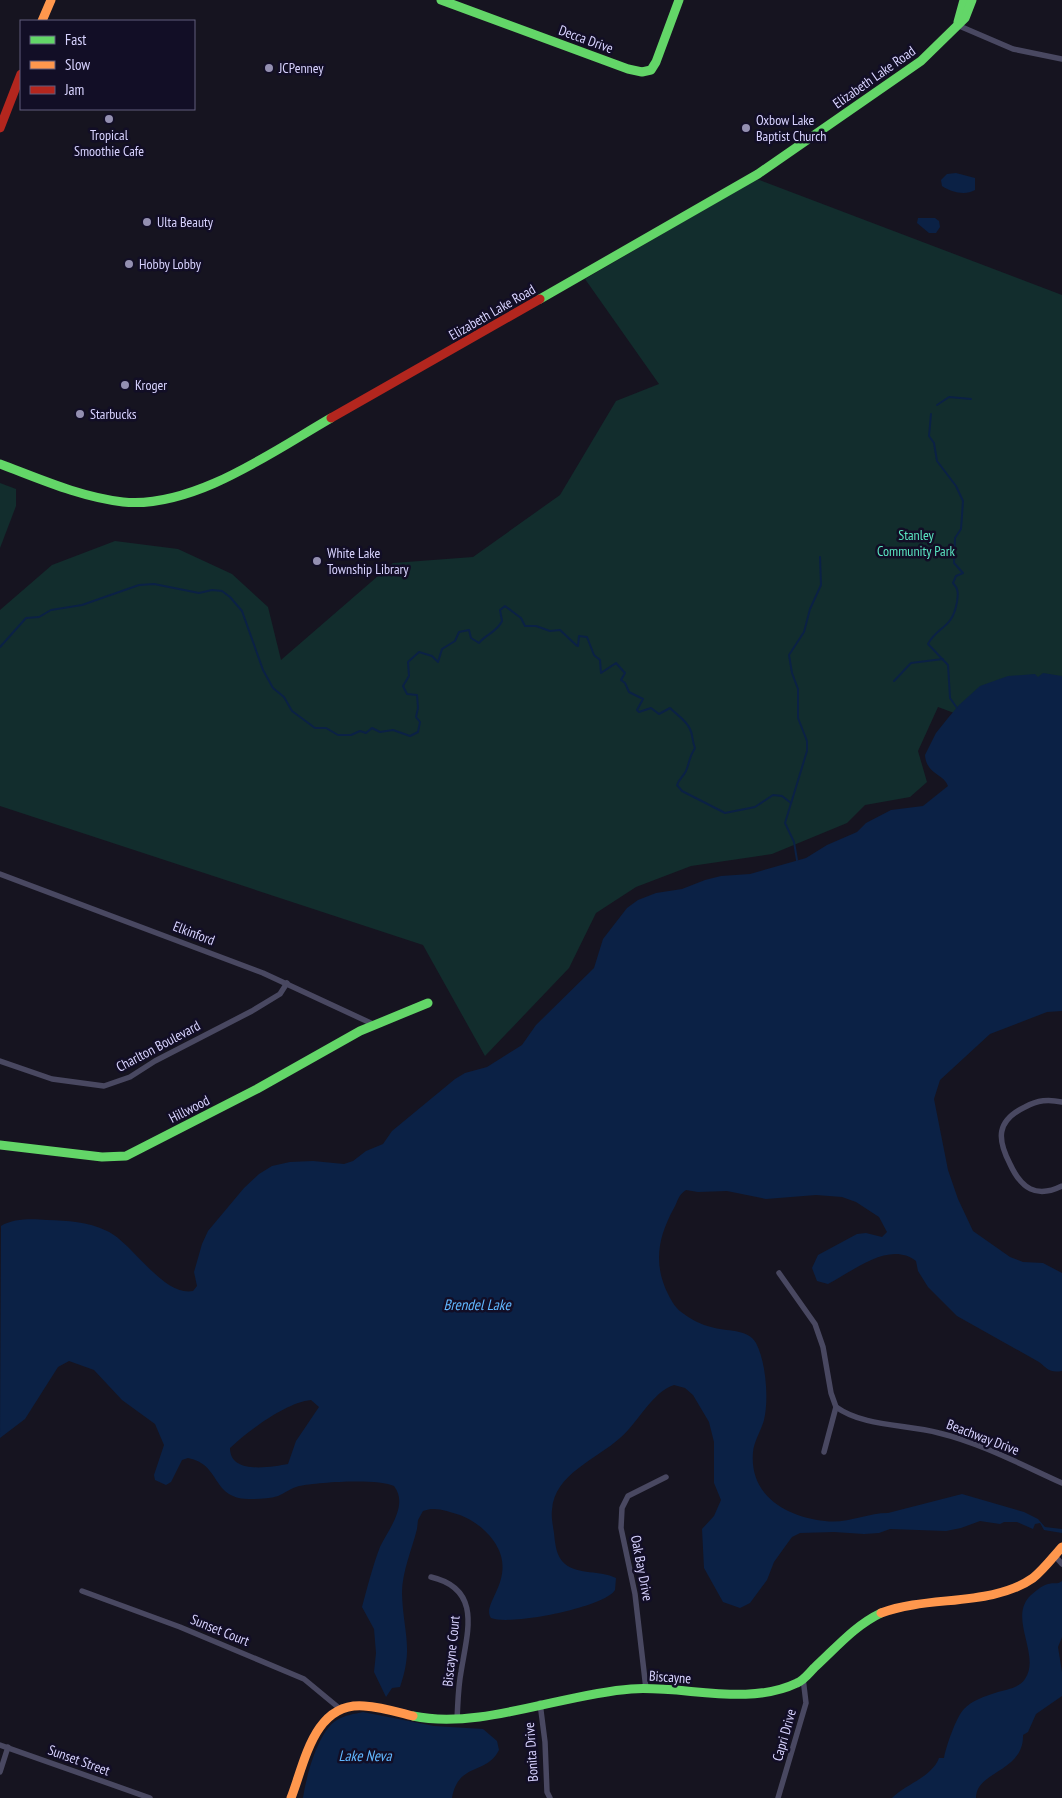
<svg xmlns="http://www.w3.org/2000/svg" width="1062" height="1798" viewBox="0 0 1062 1798" font-family="'PT Sans Narrow',sans-serif">
	<rect width="100%" height="100%" fill="#161420"/>
	<g fill="#122d2d">
		<path d="M757 179 1062 295V753L938 707 918 751 927 782 910 797 865 805 847 823 772 854 691 866 636 887 596 913 569 968 485 1056 423 945 0 806V610L52 565 115 541 178 549 232 574 268 607 281 660 393 563 473 557 560 495 616 401 659 384 585 279Z"/>
		<path d="M0 483 16 489V506L0 548Z"/>
	</g>
	<g fill="#0b2145" fill-rule="evenodd">
		<path d="M956 173 975 178V190C965 196 951 192 942 186L941 180 947 174Z"/>
		<path d="M918 218H935L939 221 940 227 936 233H929L917 223Z"/>
		<path d="M1043 673 1062 676V1011L1047 1012 990 1034 940 1080 934 1099 948 1170 958 1199 973 1231 1010 1257 1023 1262 1043 1263 1062 1273V1371C1049 1373 1048 1369 1039 1362L957 1316 928 1287 918 1271 916 1261C889 1240 852 1272 828 1284L817 1281 812 1268 818 1255 857 1234 866 1233 882 1237 887 1232 879 1217 856 1202 842 1197 816 1195 766 1199 727 1191 698 1192 686 1190C678 1195 678 1201 674 1208 658 1237 653 1264 668 1294 672 1302 676 1309 684 1314 692 1320 702 1325 711 1327 726 1332 748 1328 756 1343 766 1362 769 1399 764 1420 761 1431 754 1441 753 1452 749 1497 788 1517 825 1521 847 1524 867 1513 888 1513L962 1494 1024 1512 1038 1519 1045 1527 1062 1529V1533L1044 1530 1040 1523 1035 1524 1033 1529 1017 1522H1004L1000 1524 980 1521 961 1528 946 1531 890 1529 879 1533 864 1534 834 1532 800 1533 792 1537 784 1548 774 1562 767 1580 750 1603 740 1608 723 1602 704 1568 702 1529 714 1516 721 1500 714 1483V1442L709 1422 693 1395 685 1388 674 1385C653 1391 637 1424 620 1438 597 1459 554 1474 552 1510 551 1517 553 1526 554 1533 555 1543 556 1557 565 1564 579 1575 600 1570 616 1578L615 1590C605 1607 511 1626 491 1618 480 1604 520 1577 493 1540 485 1529 473 1520 460 1515 447 1511 435 1506 423 1511L418 1520 417 1529C412 1549 402 1572 402 1593 403 1632 414 1647 400 1687L392 1688 386 1697 374 1672 376 1653 374 1629 362 1607C367 1588 373 1565 380 1547 388 1530 409 1505 394 1486 379 1478 317 1482 299 1486 291 1488 285 1493 278 1496 269 1499 257 1499 248 1499 211 1498 221 1464 188 1458L182 1460 171 1482 166 1485 155 1480 154 1475 164 1445 155 1424 122 1400 94 1370 69 1361 58 1367 25 1419 0 1438 1 1226C14 1218 33 1219 47 1220 68 1221 87 1221 107 1231 132 1242 163 1297 193 1291L197 1286 194 1272 202 1244 208 1231 244 1188 259 1174 272 1166 290 1162 313 1161 344 1164 353 1161 366 1151 383 1144 392 1131 455 1079 465 1073 487 1067 522 1045 536 1025 594 968 603 939 627 908 638 900 656 893 682 889 705 880 721 876 750 874 806 858 827 845 857 832 866 823 891 810 923 806 948 786C944 774 926 774 925 755L936 733 948 718 959 705 980 686 1008 676 1035 674 1038 677ZM311 1400 319 1407 296 1441 288 1464C271 1467 230 1475 230 1448 248 1431 287 1402 311 1400Z"/>
		<path d="M1062 1581V1637L1058 1647 1062 1672V1696L1036 1714 1028 1732 1023 1735C1024 1772 976 1771 976 1798H892C906 1784 932 1777 939 1758H944C946 1747 956 1717 964 1709 971 1701 985 1696 995 1693 1006 1689 1018 1689 1025 1679 1041 1655 1009 1620 1029 1597 1033 1593 1042 1585 1048 1584 1054 1582 1057 1585 1062 1581Z"/>
		<path d="M363 1712 434 1726 483 1729 497 1741 499 1750C487 1775 458 1762 452 1798H303C306 1777 318 1731 337 1720 345 1715 354 1714 363 1712Z"/>
	</g>
	<g fill="none" stroke-linecap="round" stroke-linejoin="round">
		<g stroke="#0b2145" stroke-width="2">
			<path d="M937 405 949 397 971 399"/>
			<path d="M931 414 929 436 934 443 937 461 956 486 963 501 961 529 955 538 954 563 963 573 956 576 953 583C959 589 958 595 957 602 952 630 938 625 928 644L948 665 950 698 957 708"/>
			<path d="M0 647 26 618 39 617 51 610 82 605 139 585 154 584 199 593 212 590 222 591 230 597 242 611 263 670 273 688 284 697 292 711 315 728H326L338 735H351L360 731 366 733 372 728 380 732 393 730 410 736 418 732 420 722 416 717 418 708 417 695 407 694 403 686 409 676 408 662 419 652 432 656 438 662 442 649 455 641 459 632 469 630 471 638 479 643C486 634 497 632 502 621L500 610 505 606 521 618 525 626H536L550 631 560 630 576 645 578 646 579 636 587 637 594 655 600 660 601 673 616 663 625 673 621 680 625 683 629 692 643 699 637 710 639 712 651 708 659 714 670 708C677 715 686 720 690 729 693 735 692 741 695 748 689 757 690 761 686 771 683 777 679 779 677 785L682 791 725 813 755 807 773 795 782 796 791 803"/>
			<path d="M894 681 911 663 943 659"/>
			<path d="M797 860 794 842 785 823 807 751V741L798 718V689L792 673 789 655 804 632 810 609 821 585 820 557"/>
		</g>
		<g stroke="#494861" stroke-width="5.5">
			<path d="M957 25 1013 49 1062 59"/>
			<path d="M0 874 263 973 375 1025"/>
			<path d="M0 1061 52 1079 104 1086 130 1077 155 1061 252 1011 280 994 287 983"/>
			<path d="M1062 1102C1048 1099 1038 1100 1025 1107 996 1121 997 1139 1010 1164 1021 1188 1036 1199 1062 1186"/>
			<path d="M779 1273 815 1324 823 1347 831 1393 836 1407 824 1452"/>
			<path d="M836 1407C864 1427 906 1424 939 1433 981 1443 1022 1465 1062 1483"/>
			<path d="M1055 1556 1062 1564"/>
			<path d="M431 1577C483 1589 467 1633 461 1672 458 1688 458 1703 457 1719"/>
			<path d="M82 1591 180 1627 304 1679 339 1708"/>
			<path d="M646 1689 635 1594 621 1528 622 1508 628 1496 666 1477"/>
			<path d="M540 1703 545 1742 547 1792 550 1798"/>
			<path d="M0 1745 150 1798"/>
			<path d="M0 1772 8 1747"/>
			<path d="M778 1798 806 1703 803 1678"/>
		</g>
		<g stroke="#63d668" stroke-width="9">
			<path d="M441 0 628 69 642 72 651 70 656 62 679 0"/>
			<path d="M958 22 964 0"/>
			<path d="M540 299 758 174 921 61 965 18 972 0"/>
			<path d="M0 464C40 479 80 497 123 502 193 509 272 452 331 418"/>
			<path d="M0 1145 102 1157 126 1156 257 1089 360 1031 428 1003"/>
			<path d="M413 1716C480 1730 562 1694 631 1689 684 1685 747 1707 797 1683 804 1680 809 1673 814 1668 836 1648 854 1626 881 1613"/>
		</g>
		<g stroke="#ff974d" stroke-width="9">
			<path d="M42 21 51 0"/>
			<path d="M881 1613C928 1595 992 1607 1033 1578 1044 1569 1053 1557 1062 1547"/>
			<path d="M291 1798C305 1762 314 1702 364 1706 381 1707 397 1712 413 1716"/>
		</g>
		<g stroke="#b3261e" stroke-width="9">
			<path d="M0 128 21 74"/>
			<path d="M331 418 540 299"/>
		</g>
	</g>
	<g fill="#9490b1" stroke="#120e26" stroke-width="2">
		<circle cx="269" cy="68" r="5"/>
		<circle cx="109" cy="119" r="5"/>
		<circle cx="746" cy="128" r="5"/>
		<circle cx="147" cy="222" r="5"/>
		<circle cx="129" cy="264" r="5"/>
		<circle cx="125" cy="385" r="5"/>
		<circle cx="80" cy="414" r="5"/>
		<circle cx="317" cy="561" r="5"/>
	</g>
	<g text-anchor="middle" stroke-width="5" stroke-linejoin="round" paint-order="stroke">
		<g font-size="14" fill="#d8d3ff" stroke="#120e26">
			<text transform="translate(586 39) rotate(20)" y="5">Decca Drive</text>
			<text transform="translate(874 77) rotate(-35)" y="5">Elizabeth Lake Road</text>
			<text transform="translate(492 312) rotate(-30)" y="5">Elizabeth Lake Road</text>
			<text transform="translate(194 933) rotate(21)" y="5">Elkinford</text>
			<text transform="translate(158 1046) rotate(-28)" y="5">Charlton Boulevard</text>
			<text transform="translate(189 1109) rotate(-27)" y="5">Hillwood</text>
			<text transform="translate(983 1437) rotate(21)" y="5">Beachway Drive</text>
			<text transform="translate(642 1568) rotate(79)" y="5">Oak Bay Drive</text>
			<text transform="translate(220 1630) rotate(22)" y="5">Sunset Court</text>
			<text transform="translate(451 1651) rotate(-84)" y="5">Biscayne Court</text>
			<text transform="translate(670 1677) rotate(4)" y="5">Biscayne</text>
			<text transform="translate(784 1735) rotate(-74)" y="5">Capri Drive</text>
			<text transform="translate(531 1752) rotate(-94)" y="5">Bonita Drive</text>
			<text transform="translate(79 1760) rotate(20)" y="5">Sunset Street</text>
		</g>
		<g font-size="14" fill="#d8d3ff" stroke="#120e26" text-anchor="start">
			<text x="279" y="73">JCPenney</text>
			<text x="756" y="125">Oxbow Lake<tspan x="756" dy="16">Baptist Church</tspan></text>
			<text x="109" y="140" text-anchor="middle">Tropical<tspan x="109" dy="16">Smoothie Cafe</tspan></text>
			<text x="157" y="227">Ulta Beauty</text>
			<text x="139" y="269">Hobby Lobby</text>
			<text x="135" y="390">Kroger</text>
			<text x="90" y="419">Starbucks</text>
			<text x="327" y="558">White Lake<tspan x="327" dy="16">Township Library</tspan></text>
		</g>
		<g font-size="14" fill="#5ae5c1" stroke="#120e26">
			<text x="916" y="540">Stanley<tspan x="916" dy="16">Community Park</tspan></text>
		</g>
		<g font-size="15" font-style="italic" fill="#61b7ff" stroke="#120e26">
			<text x="477" y="1310">Brendel Lake</text>
			<text x="365" y="1761">Lake Neva</text>
		</g>
	</g>
	<rect x="20" y="20" width="175" height="90" fill="#120e26" stroke="#615d7d"/>
	<rect x="30" y="36" width="25" height="8" fill="#63d668" stroke="#615d7d"/>
	<text x="65" y="45" font-size="15" fill="#d8d3ff">Fast</text>
	<rect x="30" y="61" width="25" height="8" fill="#ff974d" stroke="#615d7d"/>
	<text x="65" y="70" font-size="15" fill="#d8d3ff">Slow</text>
	<rect x="30" y="86" width="25" height="8" fill="#b3261e" stroke="#615d7d"/>
	<text x="65" y="95" font-size="15" fill="#d8d3ff">Jam</text>
</svg>
